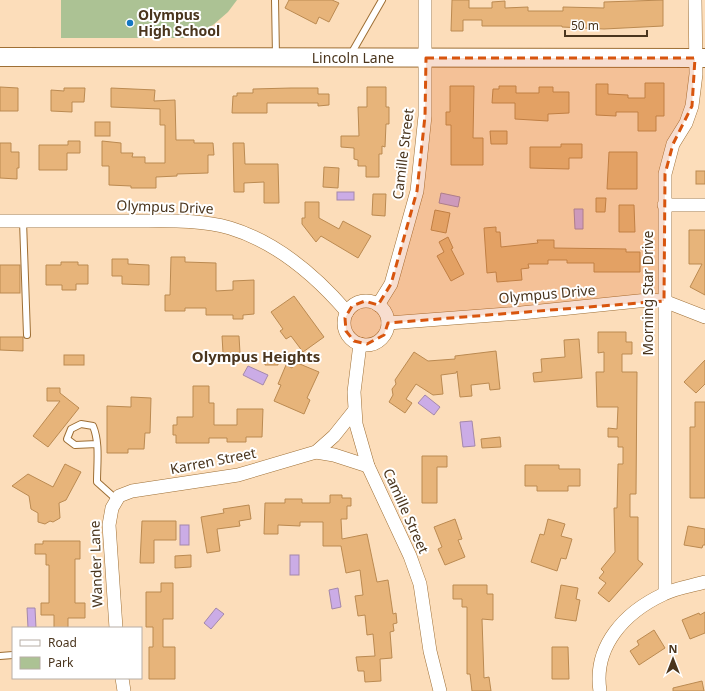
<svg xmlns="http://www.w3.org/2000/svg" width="705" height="691" viewBox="0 0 705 691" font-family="'Noto Sans',sans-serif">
	<rect width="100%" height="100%" fill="#fcddba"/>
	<path fill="#acc294" d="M61 0H237L228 12 213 25 184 38H61Z"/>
	<g fill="#cbace6" stroke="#a488aa">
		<rect x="337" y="192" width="17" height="8"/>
		<path d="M441 193 460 197 458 207 439 203Z"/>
		<path d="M574 209H583V229H575Z"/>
		<path d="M248 366 268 375 263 385 243 375Z"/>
		<path d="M425 395 440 407 434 415 418 403Z"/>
		<path d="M472 421 475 446 463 447 460 422Z"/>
		<rect x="180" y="525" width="9" height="20"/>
		<rect x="290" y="555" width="9" height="20"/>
		<path d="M338 588 341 607 332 609 329 590Z"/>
		<path d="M27 608H35L36 628H28Z"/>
		<path d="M216 608 224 614 211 629 204 623Z"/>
	</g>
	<g fill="#e7b47a" stroke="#bb8a51">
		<path d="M289 0H332L339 3 329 22 319 17 316 24 285 8Z"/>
		<path d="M452 0H469V8H492V2L505 1V8L528 7V11H563V7L604 8V2L663 0V26L604 29 562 27V26H482V20H463V31H451Z"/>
		<path d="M645 83H664V116H656V131H638V112H616V116L596 115V84H608V94L628 95V98H645Z"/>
		<path d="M450 86H474L473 138H483V165H451V125H446V112H450Z"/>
		<path d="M499 86H516V93H539V87H553V92H569V113L548 114V121L515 119V103H492L493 89H499Z"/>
		<path d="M0 87 18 88V111H0Z"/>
		<path d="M367 87H386V107H389V124H386L385 147 382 146V154H379V177H366V166H358V160L354 159V148L341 147V136H359L358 107H367Z"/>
		<path d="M64 88H85L84 102H72V112L51 111V90L64 91Z"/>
		<path d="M111 88 155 90 154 101 175 100 176 140H194V143H213L214 155H208V173L177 174V176L156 177V188H131V186L109 185V166H102V141L121 143V153H133L132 157H145V163H165V125H160V109L111 107Z"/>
		<path d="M291 88H318V94H329V105L318 106V103H267V113H232L233 96H237V93H253V89Z"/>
		<rect x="95" y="122" width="15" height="14"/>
		<path d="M490 131H507V144H491Z"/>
		<path d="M68 141H80V153H67V170H39V145H68Z"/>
		<path d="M0 143H11V152H19V168H17V179L0 178Z"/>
		<path d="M233 143H244L245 164H278L279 203H264V182L244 183V192H234Z"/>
		<path d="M561 144H582V158H569V169L530 168V147H561Z"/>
		<path d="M609 152H637V189H607Z"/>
		<path d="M324 167 339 168 338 188 323 187Z"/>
		<rect x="696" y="171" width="9" height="13"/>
		<path d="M373 194H386L385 216 372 215Z"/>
		<path d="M596 198H606L605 212H596Z"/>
		<path d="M305 202H319V218L339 229 343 221 371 236 358 258 321 236 316 242 302 224V218H305Z"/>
		<path d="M619 205H634L635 232H619Z"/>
		<path d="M435 210 450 213 446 233 431 230Z"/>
		<path d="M496 227V232H500L501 247 538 243 537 240H554V248L626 249V252H640V272H594V263H567V260H548V264H528L529 268 521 269 522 280 497 282 496 272 487 273 484 228Z"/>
		<path d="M689 230H705V295L690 287 702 264H689Z"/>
		<path d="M448 237 453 248 451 249 464 274 451 281 437 256 444 252 439 242Z"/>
		<path d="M171 257H185V262L216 263V291L233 290V281L254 280V314L243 315V319H233V315H206V308H185V311H165V295H170Z"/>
		<path d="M112 259H128V264L149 265V285L122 284V276H112Z"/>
		<path d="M61 262H78V265H88V284H76V290H62V285H46V265H61Z"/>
		<rect x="0" y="265" width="20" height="28"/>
		<path d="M294 296 324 337 303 352 291 336 286 339 280 331 283 329 271 312Z"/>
		<path d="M598 332H626V342H632V354H622V372H637L636 494H630V517H638V560L643 564 609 602 598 593 606 583 599 578 604 572 601 569 615 552 614 508H617L618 464H623V447H618V437H608V428L617 429 618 407H597L596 372H604V352L598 353Z"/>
		<path d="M222 336H239L240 353H223Z"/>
		<path d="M0 337H23V351L0 350Z"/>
		<path d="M579 339 582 378 534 382 533 373 542 372 541 359 565 357 564 340Z"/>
		<path d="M496 351 500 389 490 390 489 383 471 385 472 396 460 397 457 371 456 373 441 375 443 394 433 395 416 384 406 399 412 403 405 413 389 402 393 395 392 389 396 384 395 380 414 352 428 361 455 359V356Z"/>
		<rect x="64" y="355" width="20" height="10"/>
		<path d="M265 355 278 356V365H265Z"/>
		<path d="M705 360V384L696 393 684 382Z"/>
		<path d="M295 362 319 372 307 398 310 400 304 414 274 401 281 385 278 384 286 365 292 368Z"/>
		<path d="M193 386H209V403H214V425H237V409H263L262 437H246V442H227V438H209V443H176V435H173V425H177V417H193Z"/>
		<path d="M47 388H60V393L79 408 48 447 33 436 60 401H47Z"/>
		<path d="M131 397 151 398 150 433H145L144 449H128V453H107V406L131 407Z"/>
		<path d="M695 402H705V498H690V427H695Z"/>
		<path d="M500 437 501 447 482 448 481 439Z"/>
		<path d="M422 456H447V467H437V503H422Z"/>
		<path d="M65 464 81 472 66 500 59 503 60 518 53 522 50 521 45 524 38 522V513L31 509 29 496 12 486 28 474 53 487Z"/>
		<path d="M525 465H559V469H580V486H568V491H537V486H525Z"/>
		<path d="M330 495H342V498H351V506H347V519H341L342 539 367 534 377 582 388 580 393 614 396 613 397 623 393 624 394 631 390 632 392 658 380 659 381 681 365 682 364 671H358L356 657 375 656 373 634 367 635 365 615 358 616 355 596 363 595 360 570 346 573 341 546H323V522H300V526L278 525V534H264L265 503H285V499H302V503H330Z"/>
		<path d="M249 505 251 519 239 521 240 526 217 529 220 551 207 553 201 517 224 513 223 509Z"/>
		<path d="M455 519 462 539 458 540 465 557 445 565 438 549 442 547 434 527Z"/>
		<path d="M548 519 565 524 561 536 572 539 566 559 561 558 557 571 531 562 540 534 544 535Z"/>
		<path d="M142 521H176V540H154V563H140Z"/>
		<path d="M688 526 705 529V545H703L702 548 684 545Z"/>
		<path d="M43 541H80V559H75V603H85V618H68V628H54V615H41V603H49V565H46V554H35V544H43Z"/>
		<path d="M191 555V567L175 568V556Z"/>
		<path d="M161 583H173V619H163V647H175V679H149V647H153V627H146V592H161Z"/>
		<path d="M453 585H487V594H493V620L482 619 484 678 489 677 491 691H472L470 674H467V607H462V599H453Z"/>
		<path d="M561 585 578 588 576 599 580 600 576 621 555 618Z"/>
		<path d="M705 612V633L690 639 682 620 699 613 700 615Z"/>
		<path d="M654 630 665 648 639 665 630 651 639 645 637 641Z"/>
		<path d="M552 647H568L569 679H552Z"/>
		<path d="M702 681 704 691H673V688Z"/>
	</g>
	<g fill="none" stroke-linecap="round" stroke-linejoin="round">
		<defs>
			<g id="lane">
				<path d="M275 0 276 56"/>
				<path d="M351 54 382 0"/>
				<path d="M23 221 27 335"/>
				<path d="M97 444 75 445 67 439 71 429 81 424 93 426C100 443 97 463 97 482L116 499"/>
				<path d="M0 656 13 655"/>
			</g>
			<g id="street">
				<path d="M664 205H705"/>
				<path d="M0 221C45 221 89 221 134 221 165 221 199 219 230 228 276 242 316 276 347 312"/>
				<circle cx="366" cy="323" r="22"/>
				<path d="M378 305 391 284 417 191 425 116V0"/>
				<path d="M388 323 521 313 648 300 664 301 705 317"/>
				<path d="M360 344 354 392 356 424 368 466 410 556 420 584 430 651 440 691"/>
				<path d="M316 452 334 455 368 466"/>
				<path d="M665 593V174L673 144 686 123 692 106 696 74 695 0"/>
				<path d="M116 628 109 525 112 508 119 496 132 491 238 475 316 452 334 436 354 411"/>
				<path d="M122 678 124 691"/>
				<path d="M600 691C593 646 625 612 664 594 676 588 692 586 705 582"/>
			</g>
			<path id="secondary" d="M0 57 705 58"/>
		</defs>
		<use href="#lane" stroke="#9e6f35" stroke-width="8"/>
		<use href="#street" stroke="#9e6f35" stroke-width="14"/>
		<use href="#secondary" stroke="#9e6f35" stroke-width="20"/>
		<use href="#lane" stroke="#fff" stroke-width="6"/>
		<use href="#street" stroke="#fff" stroke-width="13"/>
		<use href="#secondary" stroke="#fff" stroke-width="18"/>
	</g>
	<path fill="#d8550e" fill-opacity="0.2" stroke="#d8550e" stroke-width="3" stroke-dasharray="8 5" stroke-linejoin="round" d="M426 58H695L692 106 673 144 665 174 664 301 388 323 384 335 367 344 354 341 346 331 345 318 352 306 365 301 378 305 391 284 417 191 425 116Z"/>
	<circle fill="#1476c2" stroke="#fff" stroke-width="1.5" cx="130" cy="23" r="4"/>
	<g text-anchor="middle" stroke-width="4" stroke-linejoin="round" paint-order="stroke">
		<g font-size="14" font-weight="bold" fill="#4a351d" stroke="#fff" text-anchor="start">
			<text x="138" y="20">Olympus<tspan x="138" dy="16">High School</tspan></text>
		</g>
		<g font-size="14" fill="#4a351d" stroke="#fff">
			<text x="353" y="63">Lincoln Lane</text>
			<text transform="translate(403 154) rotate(-83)" y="5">Camille Street</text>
			<text transform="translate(165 207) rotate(2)" y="5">Olympus Drive</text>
			<text transform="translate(648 293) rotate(-90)" y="5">Morning Star Drive</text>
			<text transform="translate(547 294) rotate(-5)" y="5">Olympus Drive</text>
			<text transform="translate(213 461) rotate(-11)" y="5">Karren Street</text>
			<text transform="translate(406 511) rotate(66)" y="5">Camille Street</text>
			<text transform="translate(96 564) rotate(-92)" y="5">Wander Lane</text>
		</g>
		<g font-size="15" font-weight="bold" fill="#4a351d" stroke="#fff">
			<text x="256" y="362">Olympus Heights</text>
		</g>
	</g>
	<rect x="12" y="627" width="130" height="52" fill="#ffffff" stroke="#b7aea5"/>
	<rect x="20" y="640" width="20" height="6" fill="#ffffff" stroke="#b7aea5"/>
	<text x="48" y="647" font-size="12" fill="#4a351d">Road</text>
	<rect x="20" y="657" width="20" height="12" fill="#acc294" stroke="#b7aea5"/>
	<text x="48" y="667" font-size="12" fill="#4a351d">Park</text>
	<g transform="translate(673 659)" stroke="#ffffff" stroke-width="3" paint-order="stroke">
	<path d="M0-3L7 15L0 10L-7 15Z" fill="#4a351d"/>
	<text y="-6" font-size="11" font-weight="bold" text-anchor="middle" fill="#4a351d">N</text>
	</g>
	<path d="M565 30v6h82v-6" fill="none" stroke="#4a351d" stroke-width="2"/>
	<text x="571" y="30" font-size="12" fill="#4a351d" stroke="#ffffff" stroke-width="3" paint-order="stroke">50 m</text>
</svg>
